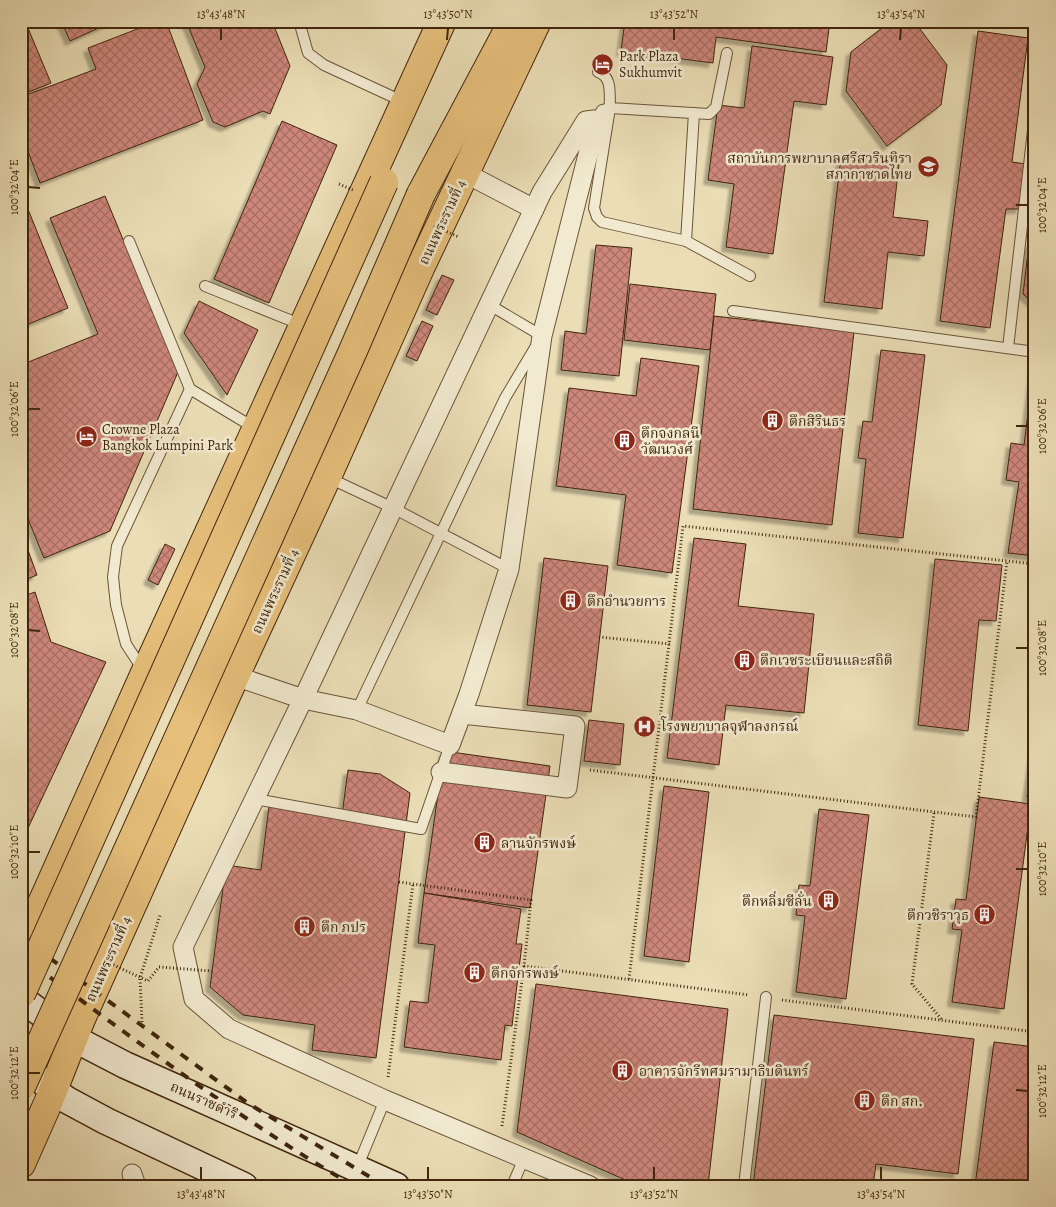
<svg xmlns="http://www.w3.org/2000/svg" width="1056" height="1207" viewBox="0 0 1056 1207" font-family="Alegreya,'Noto Serif Thai',serif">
	<defs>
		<pattern id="building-cross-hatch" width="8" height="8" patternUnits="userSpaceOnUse" patternTransform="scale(1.25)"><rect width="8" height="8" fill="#ce877b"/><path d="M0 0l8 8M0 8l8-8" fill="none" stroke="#a96e63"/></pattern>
		<filter id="shadow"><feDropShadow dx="-4.5" dy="4.5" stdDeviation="1" flood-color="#0004"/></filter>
	</defs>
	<rect width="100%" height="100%" fill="#ebdeb6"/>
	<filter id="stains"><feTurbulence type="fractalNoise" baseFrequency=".004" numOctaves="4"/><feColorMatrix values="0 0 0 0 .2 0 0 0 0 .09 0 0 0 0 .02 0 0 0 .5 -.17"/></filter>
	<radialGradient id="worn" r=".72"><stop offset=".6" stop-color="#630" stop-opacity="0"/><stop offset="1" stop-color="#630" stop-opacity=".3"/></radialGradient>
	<g fill="url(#building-cross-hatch)" stroke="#40260e" filter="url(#shadow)">
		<path d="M21 21H25L51 83 21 95Z"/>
		<path d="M61 21H114L70 41Z"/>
		<path d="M158 21H166L203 120 40 183 21 133V97L96 69 88 48Z"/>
		<path d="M186 21H272L290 66 270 114 263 111 225 127 213 122 197 84 205 67Z"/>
		<path d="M625 21H830L826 52 716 37 713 63 621 51Z"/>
		<path d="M891 21H914L947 65 941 105 887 146 846 91 851 52Z"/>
		<path d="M978 31 1028 38 1012 162 1026 164 1020 209H1006L990 328 940 321Z"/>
		<path d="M752 46 833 57 826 105 794 101 773 254 726 247 734 184 708 180 718 105 744 108Z"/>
		<path d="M282 121 337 145 269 303 214 279Z"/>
		<path d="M841 157 899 164 893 217 928 221 924 256 888 252 882 309 824 302Z"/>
		<path d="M21 192 68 308 21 327Z"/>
		<path d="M105 196 178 372 110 531 44 558 21 502V365L98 334 50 218Z"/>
		<path d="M1035 240V305L1023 294 1029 244Z"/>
		<path d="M596 245 632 248 619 376 561 370 565 331 586 334Z"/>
		<path d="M442 275 454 280 437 315 426 310Z"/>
		<path d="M630 284 716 294 710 350 624 340Z"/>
		<path d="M199 301 258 330 227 395 184 333Z"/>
		<path d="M714 316 854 332 832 525 693 509Z"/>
		<path d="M422 321 433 326 417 361 406 356Z"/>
		<path d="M881 350 925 355 903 538 858 533 866 459 858 458 863 421 872 422Z"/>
		<path d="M641 358 699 366 672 573 617 565 626 495 556 486 569 388 636 396Z"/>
		<path d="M1034 365H1035V556L1008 553 1019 482 1006 480 1011 443 1024 445Z"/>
		<path d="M21 531 37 575 25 580 21 570Z"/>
		<path d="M694 538 746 544 738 606 814 614 804 713 726 705 719 765 667 758Z"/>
		<path d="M165 544 175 549 158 585 148 580Z"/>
		<path d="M544 558 608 566 591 712 527 705Z"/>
		<path d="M935 559 1002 565 996 621 979 620 968 731 918 725Z"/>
		<path d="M35 592 51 642 106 662 21 843V597Z"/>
		<path d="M589 720 624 724 620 765 584 761Z"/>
		<path d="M1035 740V799L1027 797Z"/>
		<path d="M444 751 550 766 530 908 424 893Z"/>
		<path d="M348 770 380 774 410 793 376 1058 312 1050 315 1025 243 1015 210 987 226 865 261 870 269 806 342 815Z"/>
		<path d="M664 786 709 792 689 962 644 956Z"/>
		<path d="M979 797 1031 804 1004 1009 952 1002 962 930 952 929 956 899 966 900Z"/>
		<path d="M819 809 869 815 846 999 796 992 805 916 796 915 799 885 810 886Z"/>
		<path d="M424 893 521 909 516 944H522L512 1026 505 1025 501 1060 404 1047 410 1001 428 1003 435 945 418 943Z"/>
		<path d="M536 984 728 1009 708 1186H639L517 1132Z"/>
		<path d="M774 1015 974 1039 958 1174 876 1164 873 1186H852L826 1183V1186H753Z"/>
		<path d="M994 1042 1035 1047V1186H975Z"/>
		<path d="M940 1182 973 1186H939Z"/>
	</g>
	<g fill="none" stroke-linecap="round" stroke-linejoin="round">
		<defs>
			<g id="lane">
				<path d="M299 21 308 53 324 65 404 102"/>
				<path d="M598 72C613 77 609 94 610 108L709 114 716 107 727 53"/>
				<path d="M595 121 602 110 610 108 594 208 597 217 602 222 686 241 694 113"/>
				<path d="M129 241 190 389"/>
				<path d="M686 241 750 276"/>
				<path d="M205 286 302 325"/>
				<path d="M733 311 1035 352"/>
				<path d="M1008 348 1035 113"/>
				<path d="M327 477 393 508 509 569"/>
				<path d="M143 670 126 644 116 605 113 577 117 546 190 389 243 421 257 426"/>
				<path d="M357 710 505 398 542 336 488 304"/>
				<path d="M255 799 421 829 450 745"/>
				<path d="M357 1168 385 1100"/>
				<path d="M512 1186 524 1158"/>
				<path d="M744 1186 766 997"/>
			</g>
			<g id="street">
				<path d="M465 173 534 209"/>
				<path d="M235 676 303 699 357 710 450 745 469 694 509 569 542 336 596 123 594 120 586 121 542 192 303 699 183 947 194 999 229 1029 385 1100 590 1186"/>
				<path d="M441 772 567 788 575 726 462 714"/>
				<path d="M132 1174 136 1186"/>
			</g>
			<g id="secondary">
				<path d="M21 998 73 1038 125 1065 396 1186"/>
				<path d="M21 1064 53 1090 67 1100 106 1121 244 1186"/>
			</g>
			<g id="primary">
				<path d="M421 194 513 21"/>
				<path d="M21 950 145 673 442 21"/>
				<path d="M21 1164 48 1103 81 1019 235 676 327 477 421 266 537 21"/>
			</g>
		</defs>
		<use href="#lane" stroke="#6b5438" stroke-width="12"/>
		<use href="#street" stroke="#6b5438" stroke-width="21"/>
		<use href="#secondary" stroke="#40260e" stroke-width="29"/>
		<use href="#primary" stroke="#40260e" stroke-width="30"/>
		<g stroke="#40260e" stroke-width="3" stroke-dasharray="1 2.5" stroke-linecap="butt">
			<path d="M599 637 670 644"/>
			<path d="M590 770 976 817 1007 561"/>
			<path d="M934 813 912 984 942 1020"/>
			<path d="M399 882 531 900 524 966 749 995"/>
			<path d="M629 979 683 526 1035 564"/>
			<path d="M782 1000 1035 1032"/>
			<path d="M142 1022 140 978 160 915"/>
			<path d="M388 1077 413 884"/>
			<path d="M502 1126 524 966"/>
		</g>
		<use href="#lane" stroke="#f2ead0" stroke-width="10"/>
		<use href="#street" stroke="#f2ead0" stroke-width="19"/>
		<use href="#secondary" stroke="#f2ead0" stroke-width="26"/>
		<use href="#primary" stroke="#e6bf7b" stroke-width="28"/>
		<g stroke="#40260e" stroke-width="4" stroke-dasharray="9 9" stroke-linecap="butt">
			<path d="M21 937 249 1104 385 1186"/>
			<path d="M21 956C130 1036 237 1118 354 1186"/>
		</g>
		<defs>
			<g id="primary-bridge">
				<path d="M21 994 384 182"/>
				<path d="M21 1087 352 353 421 194"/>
			</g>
		</defs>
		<use href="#primary-bridge" stroke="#40260e" stroke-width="30" stroke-linecap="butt"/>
		<g stroke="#40260e" stroke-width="3" stroke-dasharray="1 2.5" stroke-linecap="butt">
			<path d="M339 184 353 190"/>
			<path d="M434 226 459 237"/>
			<path d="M107 962 148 981 159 967 212 971"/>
		</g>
		<use href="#primary-bridge" stroke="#e6bf7b" stroke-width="28"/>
	</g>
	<path fill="none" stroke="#40260e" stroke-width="2" d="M221 40V28M447 40 448 28M674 40V28M900 40 901 28M28 187 40 188M1016 205H1028M28 409H40M1016 426H1028M28 630 40 631M1016 648H1028M28 852H40M1016 869H1028M28 1073H40M1016 1090 1028 1091M201 1180V1167M428 1180V1167M654 1180V1167M881 1180V1167"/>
	<defs>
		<symbol id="hotel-disc" viewBox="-11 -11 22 22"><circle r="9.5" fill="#8f2418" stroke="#f2ead0"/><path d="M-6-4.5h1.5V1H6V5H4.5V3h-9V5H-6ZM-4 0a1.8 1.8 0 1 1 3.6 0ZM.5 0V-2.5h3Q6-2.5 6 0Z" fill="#fff"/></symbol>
		<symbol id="university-disc" viewBox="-11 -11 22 22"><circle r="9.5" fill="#8f2418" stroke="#f2ead0"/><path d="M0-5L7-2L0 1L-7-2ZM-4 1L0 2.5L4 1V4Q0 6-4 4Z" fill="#fff"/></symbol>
		<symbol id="building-disc" viewBox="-11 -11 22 22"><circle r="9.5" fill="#8f2418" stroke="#f2ead0"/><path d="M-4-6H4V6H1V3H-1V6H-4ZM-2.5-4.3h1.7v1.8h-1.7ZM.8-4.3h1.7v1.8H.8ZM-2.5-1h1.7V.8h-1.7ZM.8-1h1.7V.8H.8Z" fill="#fff"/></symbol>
		<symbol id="hospital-disc" viewBox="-11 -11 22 22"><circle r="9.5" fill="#8f2418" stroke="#f2ead0"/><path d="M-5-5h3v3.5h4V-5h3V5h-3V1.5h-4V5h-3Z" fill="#fff"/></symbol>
	</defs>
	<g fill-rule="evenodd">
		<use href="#hotel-disc" x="590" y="52" width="25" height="25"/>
		<use href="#university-disc" x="916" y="154" width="25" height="25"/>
		<use href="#building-disc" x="760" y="408" width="25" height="25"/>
		<use href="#hotel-disc" x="74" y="424" width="25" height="25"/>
		<use href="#building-disc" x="612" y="428" width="25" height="25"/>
		<use href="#building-disc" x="558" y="588" width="25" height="25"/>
		<use href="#building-disc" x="732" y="648" width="25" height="25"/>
		<use href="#hospital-disc" x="632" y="714" width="25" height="25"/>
		<use href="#building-disc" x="472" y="830" width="25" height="25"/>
		<use href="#building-disc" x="816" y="888" width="25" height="25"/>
		<use href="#building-disc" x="972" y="902" width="25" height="25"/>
		<use href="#building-disc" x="292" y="914" width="25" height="25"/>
		<use href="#building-disc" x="462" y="960" width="25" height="25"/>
		<use href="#building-disc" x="610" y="1058" width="25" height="25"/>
		<use href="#building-disc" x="852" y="1088" width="25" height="25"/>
	</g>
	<g text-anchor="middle" stroke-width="5" stroke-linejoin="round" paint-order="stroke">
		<g font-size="14" fill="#40260e" stroke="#f2ead0" text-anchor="start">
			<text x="619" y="61">Park Plaza<tspan x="619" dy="16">Sukhumvit</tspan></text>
			<text x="912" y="163" text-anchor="end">สถาบันการพยาบาลศรีสวรินทิรา<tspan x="912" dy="16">สภากาชาดไทย</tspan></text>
			<text x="789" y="426">ตึกสิรินธร</text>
			<text x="102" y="434">Crowne Plaza<tspan x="102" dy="16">Bangkok Lumpini Park</tspan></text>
			<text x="641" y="438">ตึกจงกลนี<tspan x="641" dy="16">วัฒนวงศ์</tspan></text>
			<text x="587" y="606">ตึกอำนวยการ</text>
			<text x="760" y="665">ตึกเวชระเบียนและสถิติ</text>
			<text x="661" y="731">โรงพยาบาลจุฬาลงกรณ์</text>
			<text x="501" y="848">ลานจักรพงษ์</text>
			<text x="812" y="906" text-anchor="end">ตึกหลิ่มซีลั่น</text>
			<text x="969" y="920" text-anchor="end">ตึกวชิราวุธ</text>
			<text x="321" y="932">ตึก ภปร</text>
			<text x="491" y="978">ตึกจักรพงษ์</text>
			<text x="639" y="1076">อาคารจักรีทศมรามาธิบดินทร์</text>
			<text x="881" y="1106">ตึก สก.</text>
		</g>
		<g font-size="14" fill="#40260e" stroke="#f2ead0">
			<text transform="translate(442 222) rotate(-65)" y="5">ถนนพระรามที่ 4</text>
			<text transform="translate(275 591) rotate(-65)" y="5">ถนนพระรามที่ 4</text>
			<text transform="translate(108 959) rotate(-66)" y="5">ถนนพระรามที่ 4</text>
			<text transform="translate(204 1100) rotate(24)" y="5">ถนนราชดำริ</text>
		</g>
	</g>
	<rect width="1056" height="1207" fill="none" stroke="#ebdeb6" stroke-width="55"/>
	<rect x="28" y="28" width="1000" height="1152" fill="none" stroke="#40260e" stroke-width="2"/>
	<g font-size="12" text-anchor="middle" fill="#40260e">
		<text x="221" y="18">13°43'48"N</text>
		<text x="448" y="18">13°43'50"N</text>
		<text x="674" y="18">13°43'52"N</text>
		<text x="901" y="18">13°43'54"N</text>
		<text transform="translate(14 187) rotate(-90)" y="4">100°32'04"E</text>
		<text transform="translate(1042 205) rotate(-90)" y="4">100°32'04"E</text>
		<text transform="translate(14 409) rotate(-90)" y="4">100°32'06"E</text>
		<text transform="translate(1042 426) rotate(-90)" y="4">100°32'06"E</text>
		<text transform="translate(14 630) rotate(-90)" y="4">100°32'08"E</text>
		<text transform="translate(1042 648) rotate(-90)" y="4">100°32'08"E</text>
		<text transform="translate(14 852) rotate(-90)" y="4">100°32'10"E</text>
		<text transform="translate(1042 869) rotate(-90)" y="4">100°32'10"E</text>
		<text transform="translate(14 1073) rotate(-90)" y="4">100°32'12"E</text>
		<text transform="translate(1042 1091) rotate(-90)" y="4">100°32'12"E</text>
		<text x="201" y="1198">13°43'48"N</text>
		<text x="428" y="1198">13°43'50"N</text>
		<text x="654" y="1198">13°43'52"N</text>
		<text x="881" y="1198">13°43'54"N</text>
	</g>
	<rect width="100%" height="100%" filter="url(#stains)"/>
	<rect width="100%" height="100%" fill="url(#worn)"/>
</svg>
